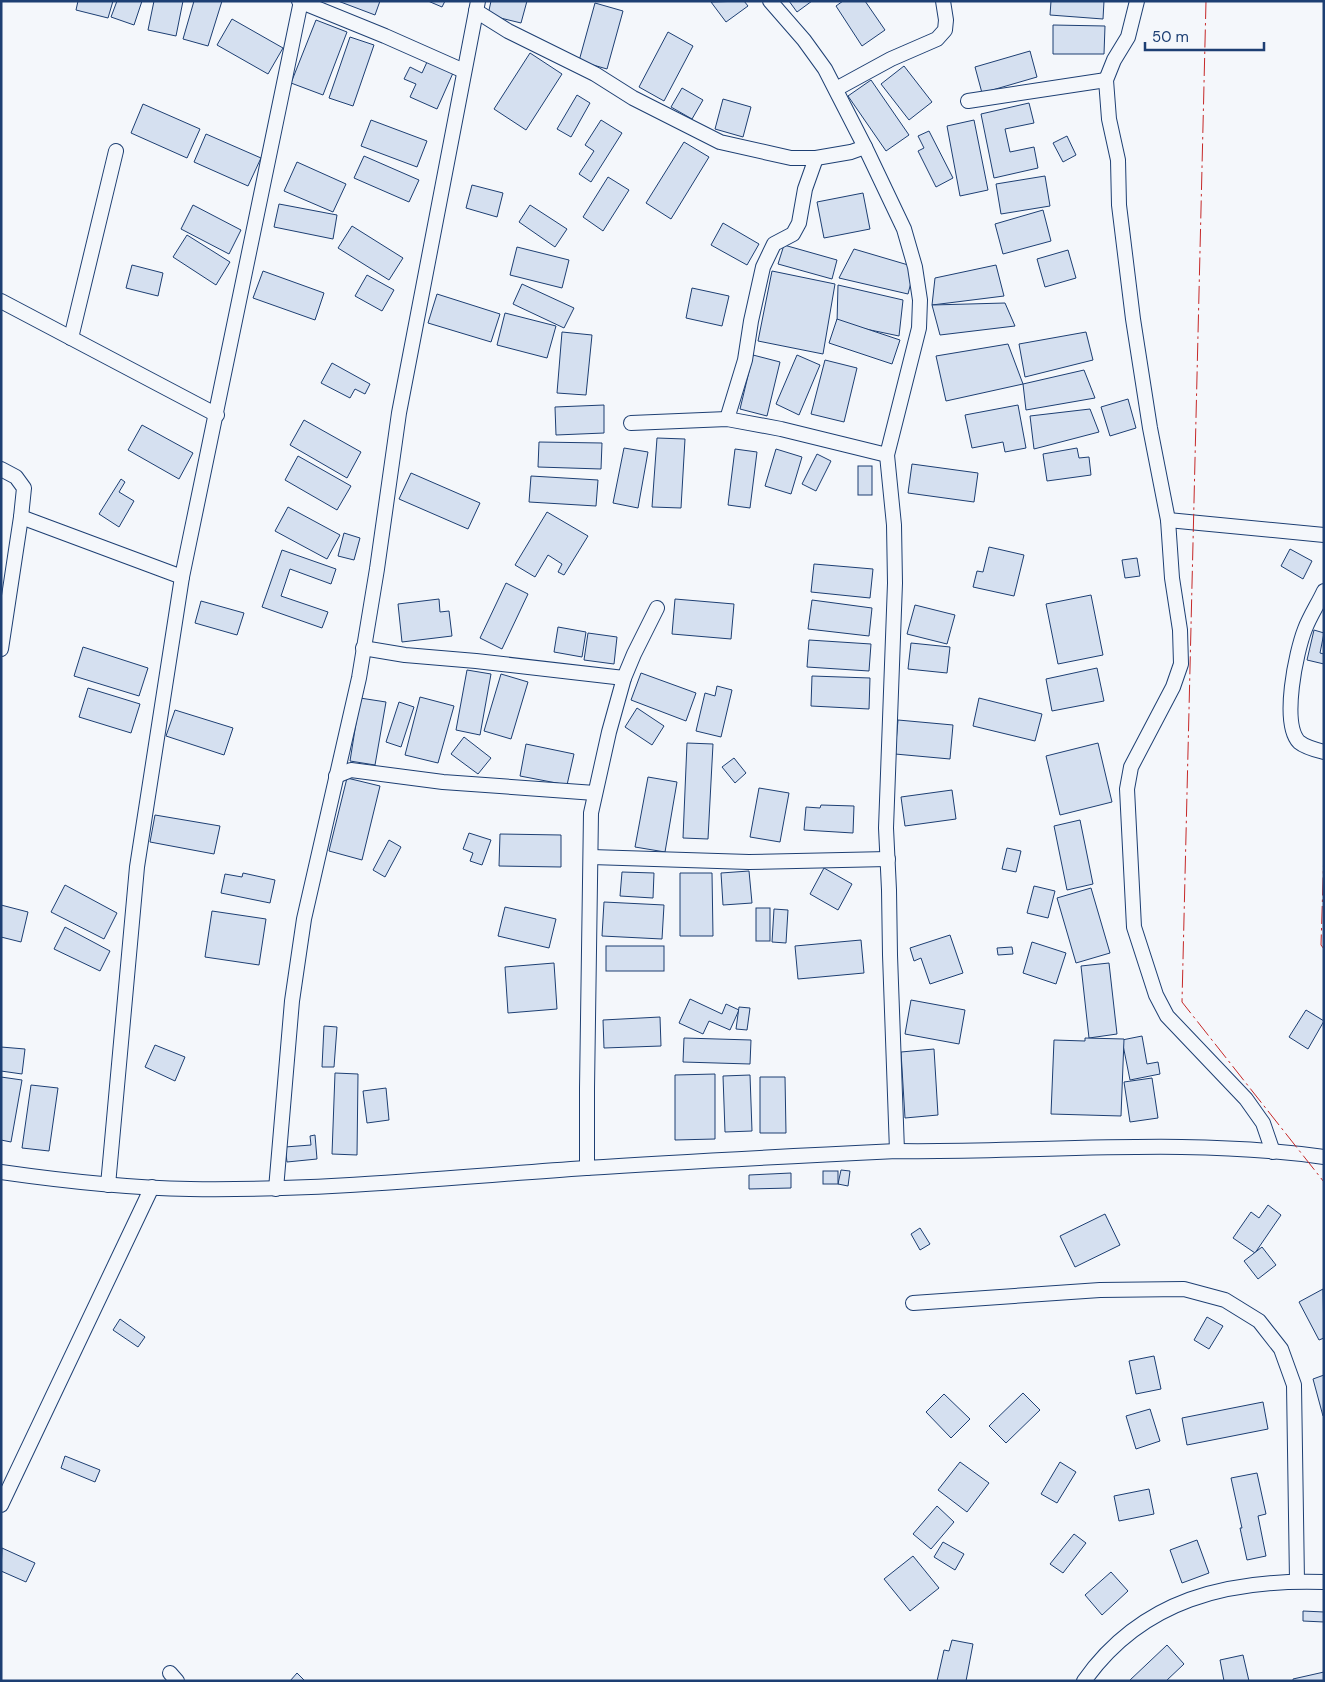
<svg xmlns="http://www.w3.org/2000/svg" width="1325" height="1682" viewBox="0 0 1325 1682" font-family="'DM Sans',sans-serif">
	<rect width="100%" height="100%" fill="#f4f7fb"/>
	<g fill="#d5e0f0" stroke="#1d3f73">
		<path d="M78 1H113L108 18 76 10Z"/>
		<path d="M117 1H142L134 25 111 17Z"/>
		<path d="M154 1H183L176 36 148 30Z"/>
		<path d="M194 1H222L208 46 183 39Z"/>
		<path d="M338 1H380L375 15Z"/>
		<path d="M428 1H445L442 7Z"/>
		<path d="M491 1H527L521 23 488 15Z"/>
		<path d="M744 1 748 6 726 22 711 2Z"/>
		<path d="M789 1H812L797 12Z"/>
		<path d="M843 1H865L885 30 862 46 836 6Z"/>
		<path d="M1051 1H1104L1103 19 1050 15Z"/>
		<path d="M595 3 623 11 607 69 579 61Z"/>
		<path d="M232 19 283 48 268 74 217 45Z"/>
		<path d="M316 20 347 32 323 95 291 83Z"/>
		<path d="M1053 25 1105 26 1104 54H1053Z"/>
		<path d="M668 32 693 46 664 101 639 87Z"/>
		<path d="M350 37 374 45 353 106 329 98Z"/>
		<path d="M1030 51 1037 77 982 93 975 67Z"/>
		<path d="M530 53 562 74 526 130 494 109Z"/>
		<path d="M427 62 453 73 437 109 410 97 416 84 404 79 410 67 422 73Z"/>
		<path d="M904 66 932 102 909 120 881 84Z"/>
		<path d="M871 80 909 135 886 151 848 96Z"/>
		<path d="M682 88 703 100 692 119 671 107Z"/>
		<path d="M577 95 590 103 571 137 557 129Z"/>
		<path d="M723 99 751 107 743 137 715 129Z"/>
		<path d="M1029 103 1034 123 1005 129 1010 152 1034 147 1038 168 994 178 981 114Z"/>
		<path d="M143 104 200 129 187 158 131 133Z"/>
		<path d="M371 120 427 141 417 167 361 146Z"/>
		<path d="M601 120 622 133 591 182 579 174 594 151 585 145Z"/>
		<path d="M974 120 988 190 960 196 947 126Z"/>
		<path d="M929 131 953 178 936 187 918 151 924 148 918 136Z"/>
		<path d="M206 134 261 158 248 186 194 162Z"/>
		<path d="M1067 136 1076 155 1063 162 1053 143Z"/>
		<path d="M684 142 709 157 671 219 646 203Z"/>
		<path d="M364 156 419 180 409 202 354 178Z"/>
		<path d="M297 162 346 184 333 212 284 191Z"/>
		<path d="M1045 176 1050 206 1001 214 996 184Z"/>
		<path d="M608 177 629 190 603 231 583 217Z"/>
		<path d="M472 185 503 193 497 217 466 208Z"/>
		<path d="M863 193 870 229 824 238 817 202Z"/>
		<path d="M279 204 337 215 333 239 274 227Z"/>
		<path d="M193 205 241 230 229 254 181 229Z"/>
		<path d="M530 205 567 229 555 247 519 222Z"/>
		<path d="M1043 210 1051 241 1003 254 995 224Z"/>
		<path d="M723 223 759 244 747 265 711 245Z"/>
		<path d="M352 226 403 258 389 280 338 248Z"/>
		<path d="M187 235 230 262 216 285 173 257Z"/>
		<path d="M784 245 837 260 832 279 778 264Z"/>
		<path d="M517 247 569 260 562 288 510 275Z"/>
		<path d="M854 249 915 267 908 294 839 278Z"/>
		<path d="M1068 250 1076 278 1045 287 1037 259Z"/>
		<path d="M132 265 163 273 158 296 126 288Z"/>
		<path d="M996 265 1004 296 932 305 935 278Z"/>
		<path d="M263 271 324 293 315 320 253 298Z"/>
		<path d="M772 271 835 284 823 354 758 341Z"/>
		<path d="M367 275 394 290 382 311 355 296Z"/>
		<path d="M522 284 574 308 564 328 513 304Z"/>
		<path d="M838 285 903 300 899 336 837 323Z"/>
		<path d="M692 288 729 296 722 326 686 318Z"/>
		<path d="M437 294 500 314 491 342 428 323Z"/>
		<path d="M1005 303 1015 326 940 335 932 305Z"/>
		<path d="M505 313 556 326 547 358 497 345Z"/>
		<path d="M837 319 900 340 892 364 829 343Z"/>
		<path d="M562 332 592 335 586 395 557 393Z"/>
		<path d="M1086 332 1093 360 1025 377 1019 344Z"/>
		<path d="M1008 344 1023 384 946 401 936 356Z"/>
		<path d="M753 355 780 362 767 416 740 409Z"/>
		<path d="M797 355 820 365 799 415 776 404Z"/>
		<path d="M825 360 857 368 844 422 811 414Z"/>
		<path d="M332 363 370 384 365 394 355 389 350 398 321 383Z"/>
		<path d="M1084 370 1095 398 1026 410 1023 384Z"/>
		<path d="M1128 399 1136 428 1110 436 1101 407Z"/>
		<path d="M604 405V433L556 435 555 407Z"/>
		<path d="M1018 405 1026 448 1005 452 1003 442 972 448 965 415Z"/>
		<path d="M1090 409 1099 432 1034 449 1030 416Z"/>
		<path d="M304 420 361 452 347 478 290 445Z"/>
		<path d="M142 425 193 453 179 479 128 450Z"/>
		<path d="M657 438 685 439 681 508 652 507Z"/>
		<path d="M539 442 602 443 601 469 538 467Z"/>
		<path d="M624 448 648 452 638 508 613 503Z"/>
		<path d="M1077 448 1079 458 1089 457 1091 475 1047 481 1043 454Z"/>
		<path d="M735 449 757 452 750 508 728 505Z"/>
		<path d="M776 449 802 457 791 494 765 486Z"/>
		<path d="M817 454 831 461 816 491 802 484Z"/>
		<path d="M298 456 351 486 337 510 285 480Z"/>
		<path d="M912 464 978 473 974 502 908 493Z"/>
		<rect x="858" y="466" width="14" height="29"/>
		<path d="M411 473 480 503 468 529 399 499Z"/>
		<path d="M531 476 598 480 596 506 529 502Z"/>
		<path d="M121 479 125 482 119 492 134 501 119 527 99 514Z"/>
		<path d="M288 507 340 535 327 559 275 531Z"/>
		<path d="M547 512 588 536 564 575 558 572 562 564 548 555 535 577 515 565Z"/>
		<path d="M344 533 360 538 354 560 338 556Z"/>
		<path d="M989 547 1024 555 1014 596 973 587 977 571 983 572Z"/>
		<path d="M1290 549 1312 561 1303 579 1281 566Z"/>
		<path d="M282 550 336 569 331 584 290 569 281 596 328 612 322 628 262 607Z"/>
		<path d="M1137 558 1140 576 1125 578 1122 560Z"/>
		<path d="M814 564 873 569 870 598 811 592Z"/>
		<path d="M506 583 528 594 502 649 480 638Z"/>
		<path d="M1091 595 1103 655 1058 664 1046 604Z"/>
		<path d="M439 599 440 612 449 611 452 636 402 642 398 604Z"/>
		<path d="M675 599 734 604 731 639 672 634Z"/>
		<path d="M812 600 872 608 869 636 808 629Z"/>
		<path d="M201 601 244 613 237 635 195 623Z"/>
		<path d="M915 605 955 615 947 644 907 634Z"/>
		<path d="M558 627 586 632 582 657 554 652Z"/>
		<path d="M1314 630 1324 633 1320 653 1324 654V664L1307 660Z"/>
		<path d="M588 633 617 637 614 664 584 660Z"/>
		<path d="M809 640 871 644 869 671 807 667Z"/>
		<path d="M911 643 950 647 947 673 908 669Z"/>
		<path d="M83 647 148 668 139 696 74 676Z"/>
		<path d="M1097 668 1104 701 1052 711 1046 679Z"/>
		<path d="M467 670 491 674 480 735 456 730Z"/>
		<path d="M641 673 696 693 686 721 631 700Z"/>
		<path d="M501 674 528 682 511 739 484 731Z"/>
		<path d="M812 676 870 678 869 709 811 706Z"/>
		<path d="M717 686 732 690 721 737 696 731 705 693 715 696Z"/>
		<path d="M88 688 140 704 131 733 79 717Z"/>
		<path d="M420 697 454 706 438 763 405 755Z"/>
		<path d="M360 698 386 702 375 765 350 761Z"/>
		<path d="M979 698 1042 714 1035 741 973 726Z"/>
		<path d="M399 702 414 707 401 747 386 742Z"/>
		<path d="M637 708 664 726 652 745 625 727Z"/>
		<path d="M175 710 233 728 224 755 166 736Z"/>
		<path d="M898 720 953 725 950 759 895 754Z"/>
		<path d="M464 737 491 758 478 774 451 754Z"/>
		<path d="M687 743 713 744 708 839 683 838Z"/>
		<path d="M1098 743 1112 802 1060 815 1046 756Z"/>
		<path d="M526 744 574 754 567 785 520 776Z"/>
		<path d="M734 758 746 773 735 783 722 767Z"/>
		<path d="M648 777 677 782 665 852 635 847Z"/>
		<path d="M347 778 380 786 362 860 329 851Z"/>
		<path d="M759 788 789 793 780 842 750 837Z"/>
		<path d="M952 790 956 819 905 826 901 797Z"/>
		<path d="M821 805 854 806 853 833 804 830 806 807 820 808Z"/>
		<path d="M155 815 220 826 214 854 150 842Z"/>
		<path d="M1080 820 1093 884 1067 890 1054 826Z"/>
		<path d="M469 833 491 840 482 865 470 861 473 853 463 849Z"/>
		<path d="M500 834 561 835V867L499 866Z"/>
		<path d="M389 840 401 847 385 877 373 870Z"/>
		<path d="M1007 848 1021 851 1016 872 1002 869Z"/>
		<path d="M824 868 852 884 838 910 810 894Z"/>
		<path d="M749 871 752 903 723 905 721 873Z"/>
		<path d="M622 872 654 873 653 898 620 896Z"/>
		<path d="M243 873 275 880 270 903 221 893 225 874 242 877Z"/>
		<path d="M680 873H712L713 936H680Z"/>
		<path d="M65 885 117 913 104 939 51 912Z"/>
		<path d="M1034 886 1055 891 1048 918 1027 913Z"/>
		<path d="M1091 888 1110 953 1076 963 1057 898Z"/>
		<path d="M604 902 664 905 662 939 602 936Z"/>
		<path d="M1 905 28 912 21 942 1 937Z"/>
		<path d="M505 907 556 919 549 948 498 936Z"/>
		<rect x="756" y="908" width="14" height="33"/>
		<path d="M774 909 788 910 786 943 772 942Z"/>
		<path d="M212 911 266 919 259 965 205 957Z"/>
		<path d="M65 927 110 951 100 971 54 949Z"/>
		<path d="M950 935 963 973 930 984 921 958 914 961 910 948Z"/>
		<path d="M861 940 864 973 798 979 795 946Z"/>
		<path d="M1032 942 1066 953 1056 984 1023 973Z"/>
		<rect x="606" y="946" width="58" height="25"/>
		<path d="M1012 947 1013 954 998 955 997 948Z"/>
		<path d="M554 963 557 1009 508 1013 505 967Z"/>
		<path d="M1109 963 1117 1034 1089 1038 1081 966Z"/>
		<path d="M690 999 722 1014 726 1004 739 1010 730 1030 709 1021 703 1034 679 1023Z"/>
		<path d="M911 1000 965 1010 959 1044 905 1034Z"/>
		<path d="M739 1007 750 1008 747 1030 736 1029Z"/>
		<path d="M1306 1010 1324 1021 1308 1049 1289 1037Z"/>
		<path d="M660 1017 661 1046 604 1048 603 1020Z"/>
		<path d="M324 1026 337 1027 334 1067H322Z"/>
		<path d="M1142 1036 1147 1064 1158 1062 1160 1074 1130 1080 1122 1040Z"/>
		<path d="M684 1038 751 1040 750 1064 683 1062Z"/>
		<path d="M1085 1038 1124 1039 1121 1116 1051 1114 1054 1040 1085 1041Z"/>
		<path d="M155 1045 185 1057 175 1081 145 1067Z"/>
		<path d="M1 1047 25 1049 22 1074 1 1071Z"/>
		<path d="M934 1049 938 1115 905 1118 901 1052Z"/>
		<path d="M335 1073 358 1074 357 1155 332 1154Z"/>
		<path d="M715 1074V1139L675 1140V1075Z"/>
		<path d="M750 1075 752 1131 725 1132 723 1076Z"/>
		<path d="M1 1077 22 1080 11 1142 1 1140Z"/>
		<path d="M760 1077H785L786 1133H760Z"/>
		<path d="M1152 1078 1158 1118 1130 1122 1124 1082Z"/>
		<path d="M31 1085 58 1088 49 1151 22 1148Z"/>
		<path d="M386 1088 389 1120 367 1123 363 1091Z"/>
		<path d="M315 1135 317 1159 287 1162 285 1147 311 1145 310 1136Z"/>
		<path d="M841 1170 850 1171 848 1186 838 1184Z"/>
		<rect x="823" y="1171" width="15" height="13"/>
		<path d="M791 1173V1188L749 1189V1175Z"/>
		<path d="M1268 1205 1281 1215 1255 1253 1233 1238 1251 1212 1259 1218Z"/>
		<path d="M1105 1214 1120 1245 1075 1267 1060 1236Z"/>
		<path d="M920 1228 930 1244 920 1250 911 1234Z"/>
		<path d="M1262 1247 1276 1265 1258 1279 1244 1261Z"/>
		<path d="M1323 1289 1324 1338 1319 1340 1299 1302Z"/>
		<path d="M1207 1317 1223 1326 1209 1349 1194 1340Z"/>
		<path d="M120 1319 145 1337 138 1347 113 1330Z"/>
		<path d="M1154 1356 1161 1389 1136 1394 1129 1361Z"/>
		<path d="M1324 1375V1416H1323L1313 1379Z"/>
		<path d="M1023 1393 1040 1410 1006 1443 989 1426Z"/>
		<path d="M944 1394 970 1419 951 1438 926 1412Z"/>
		<path d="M1263 1402 1268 1429 1187 1445 1182 1418Z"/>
		<path d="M1150 1409 1160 1441 1136 1449 1126 1416Z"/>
		<path d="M65 1456 100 1470 95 1482 61 1468Z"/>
		<path d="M960 1462 989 1483 967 1512 938 1490Z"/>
		<path d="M1060 1462 1076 1472 1057 1503 1041 1494Z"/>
		<path d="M1257 1473 1266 1514 1258 1516 1266 1556 1247 1560 1240 1528H1242L1231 1478Z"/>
		<path d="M1149 1489 1154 1514 1119 1521 1114 1496Z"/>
		<path d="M937 1506 954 1522 931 1549 913 1534Z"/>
		<path d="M1074 1534 1086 1543 1063 1573 1050 1564Z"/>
		<path d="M1197 1540 1209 1573 1182 1583 1170 1550Z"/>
		<path d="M943 1542 964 1554 955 1570 934 1557Z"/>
		<path d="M2 1548 35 1563 26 1582 1 1571Z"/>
		<path d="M913 1556 939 1588 910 1611 884 1579Z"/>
		<path d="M1111 1572 1128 1591 1102 1615 1085 1595Z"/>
		<path d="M1303 1611 1324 1612V1622L1303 1621Z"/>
		<path d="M952 1640 973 1644 966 1681H937L944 1650 949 1651Z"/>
		<path d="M1167 1645 1184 1664 1166 1681H1129Z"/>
		<path d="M1243 1655 1249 1681H1224L1220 1660Z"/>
		<path d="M1324 1672V1681H1293V1679Z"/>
		<path d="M297 1673 305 1681H290Z"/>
	</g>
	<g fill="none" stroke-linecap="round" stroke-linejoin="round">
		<defs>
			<g id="minor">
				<path d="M299 1 385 36 464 71"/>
				<path d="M770 1 804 40 825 69 865 147 904 229 915 267 920 300 919 328 887 455 894 525 895 583 886 828 889 890 890 955 897 1151"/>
				<path d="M1137 1 1128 37 1114 60 1106 80 1109 119 1118 160 1119 205 1133 319 1150 428 1168 520 1172 578 1180 630 1181 664 1173 687 1131 767 1127 789 1134 927 1156 995 1167 1016 1246 1099 1263 1123 1273 1152"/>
				<path d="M476 11 508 31 595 74 633 98 720 142 791 158H816L851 152 865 147"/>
				<path d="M836 89 891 59 937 39 945 30 946 20 943 1"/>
				<path d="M968 101 1106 80"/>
				<path d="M1 301 217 415"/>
				<path d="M71 338 116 151"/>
				<path d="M727 419 745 360 751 321 763 267 774 244 793 234 799 223 805 189 816 158"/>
				<path d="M631 423 727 419 781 429 887 455"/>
				<path d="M1 469 16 477 24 488 21 517 1 649"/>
				<path d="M21 517 182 577"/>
				<path d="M1168 520 1324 535"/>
				<path d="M1324 591C1318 604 1310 616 1305 629 1296 652 1281 723 1299 742 1305 747 1316 750 1324 752"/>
				<path d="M363 648 405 655 476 661 624 678"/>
				<path d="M336 776 351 770 443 782 595 793"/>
				<path d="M591 857 749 862 888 859"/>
				<path d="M587 1168V1088L591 813 609 732 624 678 634 654 657 608"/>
				<path d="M1 1172C64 1181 127 1188 190 1189 322 1191 454 1177 586 1168 690 1161 793 1156 897 1151 1039 1153 1182 1137 1324 1157"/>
				<path d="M108 1185 137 867 182 577 301 1"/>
				<path d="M276 1189 292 1001 304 919 359 678 377 569 399 413 478 1"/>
				<path d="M913 1303 1100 1290 1184 1289 1225 1300 1259 1321 1281 1349 1294 1385 1297 1581"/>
				<path d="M1 1505 152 1187"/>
				<path d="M170 1673 177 1681"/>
				<path d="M1084 1681C1142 1599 1228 1579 1324 1582"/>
			</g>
		</defs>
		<use href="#minor" stroke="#1d3f73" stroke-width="16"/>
		<use href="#minor" stroke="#f4f7fb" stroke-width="14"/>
		<g stroke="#c62828" stroke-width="1" stroke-dasharray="18 4 2.5 4" stroke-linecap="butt">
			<path d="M1206 1 1182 1002 1324 1182"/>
			<path d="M1324 849 1321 945 1324 949"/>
		</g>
	</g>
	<rect width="1325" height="1682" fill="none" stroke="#1d3f73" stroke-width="5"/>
	<path d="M1145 42v8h119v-8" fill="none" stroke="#1d3f73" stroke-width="2.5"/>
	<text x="1152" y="42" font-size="15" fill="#1d3f73" stroke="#f4f7fb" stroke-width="4" paint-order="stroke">50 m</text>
</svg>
